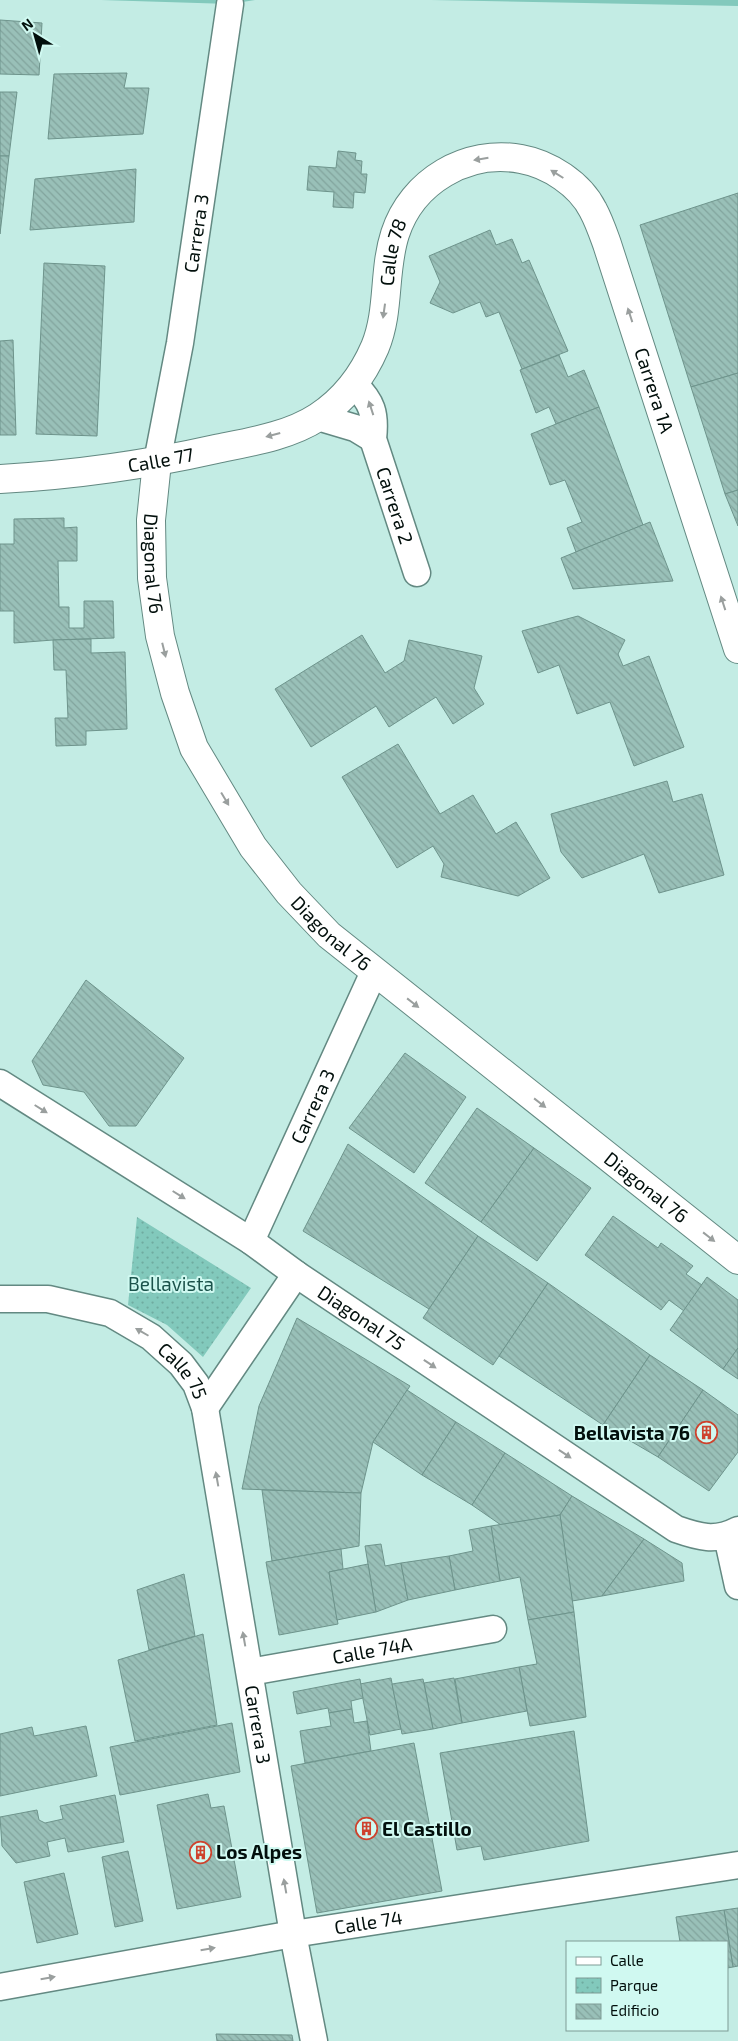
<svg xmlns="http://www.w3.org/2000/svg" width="738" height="2041" viewBox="0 0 738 2041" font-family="'Exo 2',sans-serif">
	<defs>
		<pattern id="park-dots" width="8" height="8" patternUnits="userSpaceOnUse" patternTransform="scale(1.25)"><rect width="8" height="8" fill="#82c9bc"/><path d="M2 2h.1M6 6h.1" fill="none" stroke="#6faba0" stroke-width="1.8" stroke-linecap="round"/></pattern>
		<pattern id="building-back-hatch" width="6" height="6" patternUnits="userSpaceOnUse" patternTransform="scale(1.25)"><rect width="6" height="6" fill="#99c0b8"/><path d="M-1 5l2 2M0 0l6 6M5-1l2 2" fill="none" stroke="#82a49d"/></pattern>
	</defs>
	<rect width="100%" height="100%" fill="#c3ece4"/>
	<g fill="#82c9bc">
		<path d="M101 0H255L230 4Z"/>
		<path d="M431 0H738V6Z"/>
	</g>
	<path fill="url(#park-dots)" d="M137 1217 251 1288 203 1357 167 1325 128 1305Z"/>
	<g fill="url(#building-back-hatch)" stroke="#6e948c">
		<path d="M0 20 42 23 39 75 0 74Z"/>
		<path d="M127 73 124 88H149L143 134 48 139 54 74Z"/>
		<path d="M0 92H17L9 156H0Z"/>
		<path d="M338 151 356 153 355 160 362 161 361 174H367L365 193 354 192 353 208 333 207 334 192 307 190 309 166 336 168Z"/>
		<path d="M0 156H9L0 234Z"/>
		<path d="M136 169 134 222 30 230 35 179Z"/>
		<path d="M738 193V373L691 387 640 225Z"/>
		<path d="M490 230 496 245 512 239 522 263 529 260 568 351 522 369 499 312 486 317 480 302 453 313 430 303 440 282 429 256Z"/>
		<path d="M44 263 105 266 97 436 36 434Z"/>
		<path d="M13 340 16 435H0V341Z"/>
		<path d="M559 355 568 377 584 370 599 407 556 424 549 407 536 413 520 370Z"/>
		<path d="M738 373V490L725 494 691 387Z"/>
		<path d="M599 407 643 525 576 552 567 528 582 522 565 480 550 485 531 434Z"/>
		<path d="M738 490V526L725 494Z"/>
		<path d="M64 518V528L77 527V561H58L59 607H69V628H84V601H113L114 638 53 640 14 643V611H0V544H14V519Z"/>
		<path d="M650 522 673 581 573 589 561 558Z"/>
		<path d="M578 616 625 640 618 654 623 666 649 656 684 747 634 766 610 702 577 714 559 665 538 673 522 631Z"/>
		<path d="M362 635 385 673 404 661 409 640 482 656 474 688 484 704 453 724 436 697 389 727 376 706 311 747 275 689Z"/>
		<path d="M91 639V653L125 652 127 729 86 731V745L56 746 55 718H68L66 670H54L53 640Z"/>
		<path d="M398 744 440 814 473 795 496 834 516 822 550 878 518 896 441 877 444 864 433 846 397 868 342 777Z"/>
		<path d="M667 781 673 802 702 794 724 875 659 893 644 854 582 878 561 852 551 814Z"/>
		<path d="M86 980 184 1058 136 1126H109L84 1092 43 1085 32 1061Z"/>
		<path d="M405 1053 466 1097 414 1173 349 1128Z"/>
		<path d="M477 1108 534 1148 481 1222 425 1183Z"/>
		<path d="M348 1144 478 1236 429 1309 303 1231Z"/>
		<path d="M534 1148 591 1188 537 1261 481 1222Z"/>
		<path d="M613 1216 658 1248 661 1243 693 1266 686 1274 702 1285 684 1311 669 1300 661 1310 585 1255Z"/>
		<path d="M478 1236 548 1283 493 1365 423 1318Z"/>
		<path d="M707 1277 738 1300V1348L723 1369 670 1330Z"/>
		<path d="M548 1283 650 1355 603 1425 499 1356Z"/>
		<path d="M297 1318 410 1386 373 1442 361 1493 242 1489 259 1406Z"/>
		<path d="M738 1348V1379L723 1369Z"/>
		<path d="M650 1355 703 1390 658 1457 603 1425Z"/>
		<path d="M407 1390 456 1422 422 1475 373 1442Z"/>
		<path d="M703 1390 738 1415V1452L709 1491 658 1457Z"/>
		<path d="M456 1422 505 1453 472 1505 422 1475Z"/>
		<path d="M505 1453 572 1496 560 1515 501 1525 472 1505Z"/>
		<path d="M262 1490 361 1493 359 1546 272 1561Z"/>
		<path d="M572 1496 644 1539 602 1596 572 1601 560 1515Z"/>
		<path d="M560 1515 574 1612 528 1620 520 1577 500 1581 491 1526Z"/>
		<path d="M491 1526 500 1581 455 1590 449 1556 473 1551 469 1530Z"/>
		<path d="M644 1539 682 1563 684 1581 602 1596Z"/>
		<path d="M381 1544 385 1566 401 1563 408 1600 376 1612 365 1546Z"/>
		<path d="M341 1549 343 1569 329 1572 338 1624 279 1635 266 1562Z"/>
		<path d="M449 1556 455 1590 408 1600 401 1563Z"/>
		<path d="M368 1564 376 1612 337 1620 329 1572Z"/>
		<path d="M184 1574 195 1636 149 1650 137 1590Z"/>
		<path d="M574 1612 586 1717 530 1726 519 1667 537 1664 528 1620Z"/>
		<path d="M203 1634 217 1725 135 1741 118 1660Z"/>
		<path d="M519 1667 527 1711 462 1723 455 1679Z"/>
		<path d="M391 1678 401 1729 370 1735 360 1684Z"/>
		<path d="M454 1678 462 1723 433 1729 424 1683Z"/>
		<path d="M360 1679 363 1698 351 1701 352 1709 329 1713 328 1708 297 1714 293 1692Z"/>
		<path d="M423 1679 433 1729 402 1734 392 1684Z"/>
		<path d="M352 1709 354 1723 367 1721 371 1751 305 1763 300 1731 331 1726 329 1713Z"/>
		<path d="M232 1723 240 1772 120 1795 110 1747Z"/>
		<path d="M86 1726 97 1776 0 1796V1734L32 1727 34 1736Z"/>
		<path d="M574 1731 589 1841 484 1860 481 1846 457 1850 440 1753Z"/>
		<path d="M414 1743 442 1891 317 1913 291 1766Z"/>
		<path d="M208 1794 211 1808 224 1806 241 1897 177 1909 157 1805Z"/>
		<path d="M115 1795 124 1842 68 1852 65 1838 47 1842 50 1856 16 1863 2 1846 0 1817 37 1810 39 1820 45 1823 63 1819 60 1806Z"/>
		<path d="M128 1851 143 1921 115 1927 102 1857Z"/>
		<path d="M64 1873 78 1934 37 1943 24 1882Z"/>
		<path d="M738 1908V1966L733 1967 724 1910Z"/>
		<path d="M724 1910 733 1967 727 1968V1942H680L676 1917Z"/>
		<path d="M216 2034 292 2035 293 2041H217Z"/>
	</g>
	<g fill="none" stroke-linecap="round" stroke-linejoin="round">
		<defs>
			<g id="minor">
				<path id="s1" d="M354 384C372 402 376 413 373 439L417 573"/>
				<path d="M318 417 355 428 373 439"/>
				<path id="s2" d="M157 462 180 343 230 4"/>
				<path id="s3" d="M0 1083 251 1241 296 1274 676 1529C699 1537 715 1542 738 1530"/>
				<path id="s4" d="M251 1241 374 972"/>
				<path id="s5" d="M0 1299H48L110 1313 151 1337 181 1364 196 1384 205 1408 293 1934 314 2041"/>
				<path d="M205 1408 296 1274"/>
				<path d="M727 1536 738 1586"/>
				<path id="s6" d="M250 1672 493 1629"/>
				<path id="s7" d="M0 1987 293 1934 738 1865"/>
			</g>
			<g id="tertiary">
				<path id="s8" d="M157 462 151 520 152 578 160 636 175 693 194 748 253 847 289 893 329 935 738 1260"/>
				<path id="s9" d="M0 479C73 475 145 465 216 449 250 442 289 436 318 417 344 400 363 375 375 347 390 311 383 271 395 234 412 181 467 149 521 159 549 164 580 184 593 210 599 221 603 233 607 244L738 649"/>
			</g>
		</defs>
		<use href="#minor" stroke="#638982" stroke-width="29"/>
		<use href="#tertiary" stroke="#638982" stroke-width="30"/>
		<use href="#minor" stroke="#fff" stroke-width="26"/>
		<use href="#tertiary" stroke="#fff" stroke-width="28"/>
	</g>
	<defs><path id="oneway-solid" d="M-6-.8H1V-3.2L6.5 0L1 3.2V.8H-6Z" transform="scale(1.25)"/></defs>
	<g fill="#9a9f9e">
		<use href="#oneway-solid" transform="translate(481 159) rotate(171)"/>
		<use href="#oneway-solid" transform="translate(557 174) rotate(-148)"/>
		<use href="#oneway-solid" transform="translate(384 311) rotate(98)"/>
		<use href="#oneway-solid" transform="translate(630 315) rotate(-108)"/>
		<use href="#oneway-solid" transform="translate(371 408) rotate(-108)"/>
		<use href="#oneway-solid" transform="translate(273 435) rotate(165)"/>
		<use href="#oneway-solid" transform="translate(723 603) rotate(-108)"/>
		<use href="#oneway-solid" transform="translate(164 650) rotate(76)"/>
		<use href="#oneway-solid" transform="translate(225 799) rotate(59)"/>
		<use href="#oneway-solid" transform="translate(413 1003) rotate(38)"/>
		<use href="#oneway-solid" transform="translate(540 1103) rotate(38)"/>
		<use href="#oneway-solid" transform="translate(41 1109) rotate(32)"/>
		<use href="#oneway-solid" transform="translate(179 1195) rotate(32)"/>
		<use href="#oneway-solid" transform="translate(709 1237) rotate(38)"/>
		<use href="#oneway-solid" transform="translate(142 1332) rotate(-150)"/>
		<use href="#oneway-solid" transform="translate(430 1364) rotate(34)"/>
		<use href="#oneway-solid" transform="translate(565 1454) rotate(34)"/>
		<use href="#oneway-solid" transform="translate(217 1479) rotate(-100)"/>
		<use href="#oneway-solid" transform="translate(244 1639) rotate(-100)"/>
		<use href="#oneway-solid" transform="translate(285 1886) rotate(-100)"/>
		<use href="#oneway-solid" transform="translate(208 1949) rotate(-10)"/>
		<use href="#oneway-solid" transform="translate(48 1978) rotate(-10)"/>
	</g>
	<defs>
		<symbol id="building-ring" viewBox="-11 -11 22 22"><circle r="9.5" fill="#d0f9f1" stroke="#ce422d" stroke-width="1.5"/><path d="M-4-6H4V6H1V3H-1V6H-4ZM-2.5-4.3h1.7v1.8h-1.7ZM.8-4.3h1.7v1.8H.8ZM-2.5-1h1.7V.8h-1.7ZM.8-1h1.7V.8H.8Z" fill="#ce422d"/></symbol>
	</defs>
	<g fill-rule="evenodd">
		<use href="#building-ring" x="694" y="1420" width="25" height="25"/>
		<use href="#building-ring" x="354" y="1816" width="25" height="25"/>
		<use href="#building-ring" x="188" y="1840" width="25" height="25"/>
	</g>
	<g text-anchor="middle" stroke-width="4" stroke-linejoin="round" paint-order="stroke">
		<g font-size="19" fill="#020f0c" stroke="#d0f9f1">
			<text dy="7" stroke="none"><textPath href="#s2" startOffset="232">Carrera 3</textPath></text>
			<text dy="7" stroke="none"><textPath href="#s9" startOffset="514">Calle 78</textPath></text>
			<text dy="7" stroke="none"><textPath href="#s9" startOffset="974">Carrera 1A</textPath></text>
			<text dy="7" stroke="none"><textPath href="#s9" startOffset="162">Calle 77</textPath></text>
			<text dy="7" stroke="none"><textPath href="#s1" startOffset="131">Carrera 2</textPath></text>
			<text dy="7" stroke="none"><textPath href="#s8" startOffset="102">Diagonal 76</textPath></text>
			<text dy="7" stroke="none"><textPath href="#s8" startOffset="524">Diagonal 76</textPath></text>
			<text dy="7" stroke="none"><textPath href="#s4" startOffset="148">Carrera 3</textPath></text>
			<text dy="7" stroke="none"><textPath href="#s8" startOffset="929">Diagonal 76</textPath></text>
			<text dy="7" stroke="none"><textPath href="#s3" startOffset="431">Diagonal 75</textPath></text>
			<text dy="7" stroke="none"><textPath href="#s5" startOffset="206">Calle 75</textPath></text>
			<text dy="7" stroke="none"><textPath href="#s6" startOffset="124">Calle 74A</textPath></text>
			<text dy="7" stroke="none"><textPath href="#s5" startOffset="571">Carrera 3</textPath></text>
			<text dy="7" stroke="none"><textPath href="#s7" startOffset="374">Calle 74</textPath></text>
		</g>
		<g font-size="19" fill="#1b534b" stroke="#d0f9f1">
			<text x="171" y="1291">Bellavista</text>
		</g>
		<g font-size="19" font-weight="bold" fill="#020f0c" stroke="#d0f9f1" text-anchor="start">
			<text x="690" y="1440" text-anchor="end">Bellavista 76</text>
			<text x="382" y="1836">El Castillo</text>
			<text x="216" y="1859">Los Alpes</text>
		</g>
	</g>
	<rect x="566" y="1941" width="162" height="90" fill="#d0f9f1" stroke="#7e9b95"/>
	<rect x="576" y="1957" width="25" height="8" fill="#ffffff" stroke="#7e9b95"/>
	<text x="610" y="1966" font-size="15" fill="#020f0c">Calle</text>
	<rect x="576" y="1978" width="25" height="15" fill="url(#park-dots)" stroke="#7e9b95"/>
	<text x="610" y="1991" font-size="15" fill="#020f0c">Parque</text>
	<rect x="576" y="2004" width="25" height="15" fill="url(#building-back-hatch)" stroke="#7e9b95"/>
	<text x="610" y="2016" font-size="15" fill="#020f0c">Edificio</text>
	<g transform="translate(35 35) rotate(323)" stroke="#d0f9f1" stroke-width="4" paint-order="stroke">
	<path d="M0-4L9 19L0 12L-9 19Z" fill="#020f0c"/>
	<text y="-8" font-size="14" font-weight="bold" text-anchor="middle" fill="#020f0c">N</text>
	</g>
</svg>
